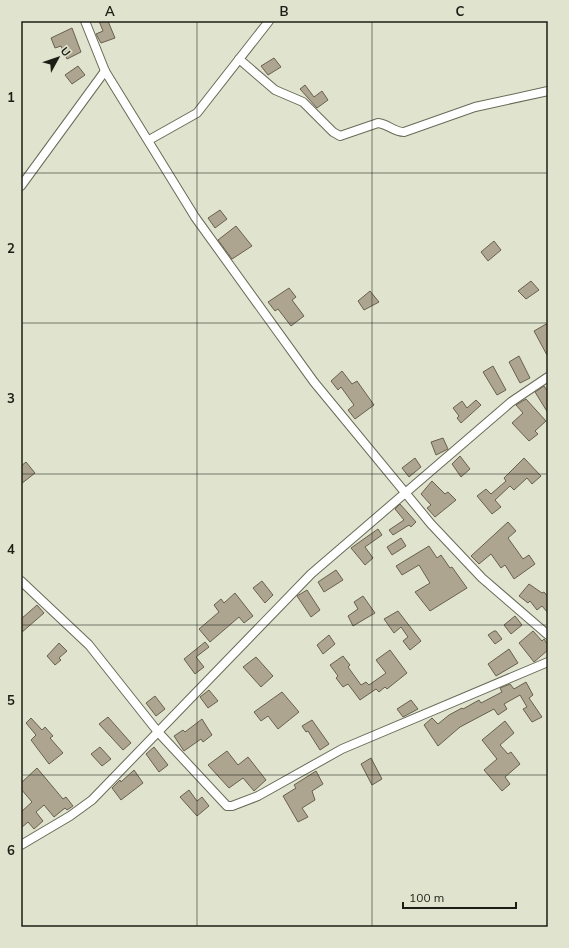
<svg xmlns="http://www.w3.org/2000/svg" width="569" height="948" viewBox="0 0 569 948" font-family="Mulish,sans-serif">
	<rect width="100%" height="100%" fill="#e0e4ce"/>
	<g fill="#aea591" stroke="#68604e">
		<path d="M99 21H108L115 38 101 43 96 34 103 31Z"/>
		<path d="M72 28 81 52 67 59 61 46 55 48 51 38Z"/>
		<path d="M274 58 281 67 268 75 261 66Z"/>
		<path d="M78 66 85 75 72 84 65 75Z"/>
		<path d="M305 85 314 97 322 91 328 100 317 108 300 89Z"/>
		<path d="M220 210 227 219 215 228 208 218Z"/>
		<path d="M236 226 252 246 232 259 218 240Z"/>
		<path d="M494 241 501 250 488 261 481 252Z"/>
		<path d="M531 281 539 290 526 299 518 291Z"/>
		<path d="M289 288 296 297 292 300 304 316 291 326 278 309 275 311 268 302Z"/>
		<path d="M370 291 379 302 364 310 358 301Z"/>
		<path d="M548 323V357L534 331Z"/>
		<path d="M519 356 530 378 520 383 509 362Z"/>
		<path d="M493 366 506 390 497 395 483 372Z"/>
		<path d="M342 371 352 384 357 381 374 405 355 419 348 410 354 405 341 387 338 390 331 381Z"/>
		<path d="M544 386 548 392V413L535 392Z"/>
		<path d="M526 399 546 421 535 431 538 434 529 441 512 423 523 413 516 405Z"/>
		<path d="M476 400 481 405 461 423 457 418 459 416 453 408 462 401 467 408Z"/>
		<path d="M443 438 448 449 436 455 431 442Z"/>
		<path d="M460 456 470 469 461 477 452 464Z"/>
		<path d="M415 458 421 467 409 477 402 468Z"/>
		<path d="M524 458 541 476 532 484 527 478 514 490 510 486 495 500 501 507 492 514 477 496 486 489 491 494 506 481 504 478Z"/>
		<path d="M26 462 35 473 21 484V466Z"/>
		<path d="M432 481 445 494 448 492 456 500 435 517 427 508 431 505 421 494Z"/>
		<path d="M400 504 416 522 411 527 409 525 393 535 389 530 404 520 395 509Z"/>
		<path d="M508 522 516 531 508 538 523 559 529 555 535 564 514 579 505 565 501 568 491 554 479 564 471 556Z"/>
		<path d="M378 529 382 535 365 547 373 558 365 565 351 548Z"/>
		<path d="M401 538 406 546 392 555 387 547Z"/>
		<path d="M429 546 437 558 441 555 450 568 452 567 467 588 430 611 415 592 430 583 419 565 402 575 396 566Z"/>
		<path d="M336 570 343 580 324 592 318 582Z"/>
		<path d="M262 581 273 595 265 603 253 588Z"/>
		<path d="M529 584 542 593 544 592 548 597V613L542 606 537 610 530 601 528 603 519 596Z"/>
		<path d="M307 590 320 610 311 617 297 596Z"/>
		<path d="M235 593 253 616 244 623 239 617 210 642 199 629 219 612 214 605 221 599 224 603Z"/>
		<path d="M363 596 375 613 353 626 348 616 358 609 354 602Z"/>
		<path d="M37 605 44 613 21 633V619Z"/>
		<path d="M398 611 421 641 410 650 403 641 408 637 401 627 394 633 384 619Z"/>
		<path d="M515 616 522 625 511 634 504 625Z"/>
		<path d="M494 631H496L502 639 495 644 488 635Z"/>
		<path d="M533 631 542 641 544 639 548 645V650L534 662 519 643Z"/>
		<path d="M329 635 335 644 323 654 317 645Z"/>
		<path d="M205 642 209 647 196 657 204 667 195 674 184 659Z"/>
		<path d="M59 643 67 651 59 658 61 660 55 665 47 656Z"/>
		<path d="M509 649 518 663 496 676 488 664Z"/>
		<path d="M390 650 407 673 387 689 385 687 379 692 376 689 360 700 348 684 343 687 336 678 338 676 330 665 343 656 350 665 348 667 361 685 366 682 369 685 386 673 376 660Z"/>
		<path d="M256 657 273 676 261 687 243 667Z"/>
		<path d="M526 682 533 695 529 698 542 717 532 722 523 709 527 707 520 695 504 704 507 709 498 715 494 709 460 727 438 746 424 725 432 718 438 724 449 715 462 708 463 709 479 700 481 703 502 692 500 688 510 684 514 689Z"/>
		<path d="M209 690 218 701 208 708 200 697Z"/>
		<path d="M282 692 299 712 278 729 268 716 261 721 254 712Z"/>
		<path d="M155 696 165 709 156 716 146 703Z"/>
		<path d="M411 700 418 709 403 717 397 709Z"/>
		<path d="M108 717 131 743 123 750 99 724Z"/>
		<path d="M31 718 42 730 45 727 53 736 50 738 63 753 49 764 31 740 36 735 26 723Z"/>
		<path d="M202 719 212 735 203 742 201 739 184 751 174 736 183 730 185 732Z"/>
		<path d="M312 720 329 744 320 750 308 731 306 732 302 726Z"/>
		<path d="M505 721 514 733 500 745 508 754 511 752 520 764 505 777 510 784 502 791 484 770 497 759 482 740Z"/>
		<path d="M100 747 111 759 102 766 91 754Z"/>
		<path d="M154 747 168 765 159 772 146 754Z"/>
		<path d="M227 751 238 765 248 757 266 780 254 791 243 778 229 788 208 765Z"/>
		<path d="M371 758 382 779 372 785 361 764Z"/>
		<path d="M37 768 63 799 66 797 73 806 67 810 65 808 54 817 44 805 36 812 43 821 34 829 28 822 21 828V812L32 802 21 789V783Z"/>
		<path d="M134 770 143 783 121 800 112 788 120 780 121 782Z"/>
		<path d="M316 771 323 784 312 791 315 800 302 808 308 817 298 822 283 796 296 788 294 785Z"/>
		<path d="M189 790 197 801 202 797 209 806 197 816 180 797Z"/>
	</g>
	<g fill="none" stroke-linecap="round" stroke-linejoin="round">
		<defs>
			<g id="minor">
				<path d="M85 21 105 71 195 217 314 382 431 524 482 578 548 635"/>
				<path d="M239 59 275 90 303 102 333 132 340 136 378 123C388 124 394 132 404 132L475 107 548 91"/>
				<path d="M149 140 197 113 269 21"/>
				<path d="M21 186 105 71"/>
				<path d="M21 581 89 645 158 732 227 806H232L258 796 342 749 548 662"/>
				<path d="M21 845 70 816 92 800 311 574 511 402 548 377"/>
			</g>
		</defs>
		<use href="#minor" stroke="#686b57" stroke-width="10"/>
		<use href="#minor" stroke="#fff" stroke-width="8"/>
	</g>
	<path fill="none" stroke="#1c1e16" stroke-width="1" stroke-opacity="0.55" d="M197 21V927M372 21V927M21 173H548M21 323H548M21 474H548M21 625H548M21 775H548"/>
	<rect width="569" height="948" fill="none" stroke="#e0e4ce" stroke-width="44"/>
	<g transform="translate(58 58) rotate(50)" stroke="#e0e4ce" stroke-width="3" paint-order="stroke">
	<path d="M0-3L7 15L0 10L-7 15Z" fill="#1c1e16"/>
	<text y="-6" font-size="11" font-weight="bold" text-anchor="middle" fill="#1c1e16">U</text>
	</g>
	<path d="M403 902v6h113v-6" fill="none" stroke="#1c1e16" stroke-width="2"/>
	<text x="409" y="902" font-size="12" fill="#1c1e16" stroke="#e0e4ce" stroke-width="3" paint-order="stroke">100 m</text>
	<rect x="22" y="22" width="525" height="904" fill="none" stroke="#1c1e16" stroke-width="1.5"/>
	<g font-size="13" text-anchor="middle" font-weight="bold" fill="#1c1e16">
		<text x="110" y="16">A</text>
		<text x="284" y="16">B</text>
		<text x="460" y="16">C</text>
		<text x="11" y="102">1</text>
		<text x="11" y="253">2</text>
		<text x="11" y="403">3</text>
		<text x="11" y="554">4</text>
		<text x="11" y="705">5</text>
		<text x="11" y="855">6</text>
	</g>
</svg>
